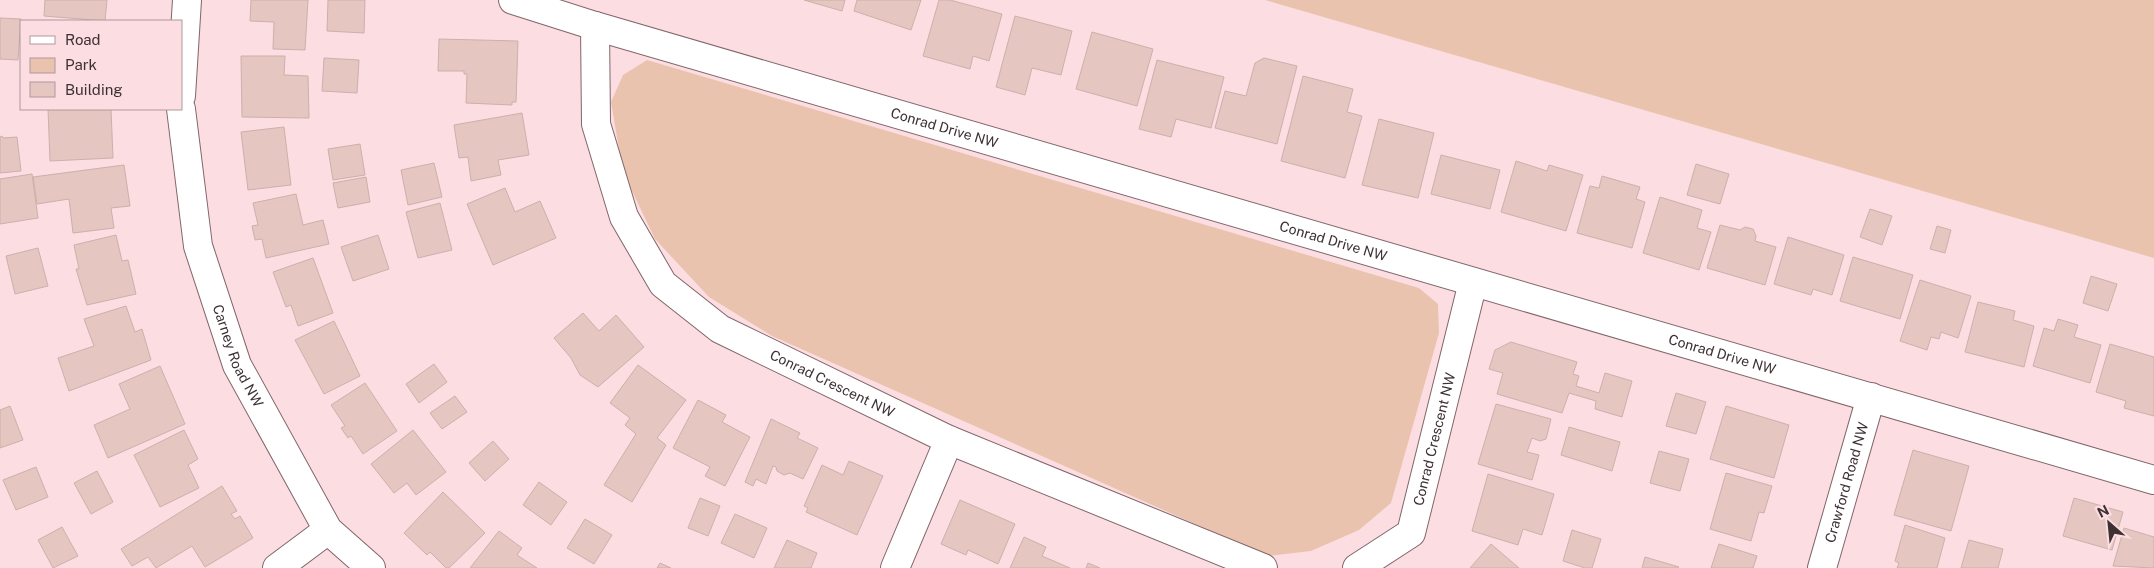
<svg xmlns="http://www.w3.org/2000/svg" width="2154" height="568" viewBox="0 0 2154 568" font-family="'Public Sans',sans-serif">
	<rect width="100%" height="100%" fill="#fcdde2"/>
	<g fill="#eac3ae">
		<path d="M1265 0H2154V258Z"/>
		<path d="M647 60 1419 288 1438 304 1439 333 1391 503 1359 530 1311 551 1267 556 772 336 709 297 655 239 623 172 611 102 623 75Z"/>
	</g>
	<g fill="#e5c6c1" stroke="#cdafab">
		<path d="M45 0H107L105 21 44 16Z"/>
		<path d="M251 0H308L305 50 273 49 274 22 250 21Z"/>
		<path d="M328 0H365L364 33 327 31Z"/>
		<path d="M804 0H845L842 11Z"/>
		<path d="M857 0H921L911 30 854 11Z"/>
		<path d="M939 0H950L1002 14 989 61 973 56 970 69 923 56Z"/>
		<path d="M1015 16 1072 31 1061 75 1032 68 1025 95 996 87Z"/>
		<path d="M0 18 21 19 18 60 0 59Z"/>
		<path d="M1092 32 1153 49 1137 106 1076 89Z"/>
		<path d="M439 39 518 41 516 102H512V105L466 103 467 74H464V71H438Z"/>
		<path d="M241 56H285L284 75 308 76 309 118 242 117Z"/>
		<path d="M324 58 359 60 357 93 322 91Z"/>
		<path d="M1264 58 1297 66 1277 144 1215 128 1225 91 1246 96 1255 63Z"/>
		<path d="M1157 60 1224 77 1211 128 1176 119 1171 137 1139 129Z"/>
		<path d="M1303 76 1353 89 1347 112 1362 116 1345 178 1281 161Z"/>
		<path d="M48 109H111L113 158 50 161Z"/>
		<path d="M522 113 529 155 498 160 501 175 471 181 468 157 459 158 454 125Z"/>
		<path d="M1379 119 1434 133 1418 198 1362 185Z"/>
		<path d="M284 127 291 185 248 190 241 132Z"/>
		<path d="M2 136 3 138 17 137 21 171 0 173V137Z"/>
		<path d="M360 144 365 175 333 180 328 149Z"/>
		<path d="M1441 155 1500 170 1490 209 1431 194Z"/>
		<path d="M1516 161 1547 171 1549 165 1583 175 1566 231 1501 212Z"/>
		<path d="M434 163 442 197 408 205 401 170Z"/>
		<path d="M1696 164 1729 174 1720 204 1687 195Z"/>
		<path d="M124 165 130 206 111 208 114 228 73 233 69 199 37 204 33 177Z"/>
		<path d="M32 174 38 218 0 224V179Z"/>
		<path d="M1602 176 1640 187 1636 199 1645 202 1632 248 1577 233 1590 186 1599 188Z"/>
		<path d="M366 177 370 202 338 208 333 183Z"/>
		<path d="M505 188 515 212 540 201 556 238 493 265 467 204Z"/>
		<path d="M296 194 303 225 323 220 329 244 266 258 262 239 255 240 252 226 258 225 253 203Z"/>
		<path d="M1660 197 1702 210 1697 228 1711 232 1699 270 1643 253Z"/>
		<path d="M440 203 452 250 418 258 406 212Z"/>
		<path d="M1870 209 1892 216 1882 245 1860 237Z"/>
		<path d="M1720 225 1740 230 1745 227 1753 229 1756 236 1755 241 1776 247 1765 285 1707 268Z"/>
		<path d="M1937 226 1951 230 1945 253 1930 249Z"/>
		<path d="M116 235 122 261 128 260 136 294 87 305 76 269H79L74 245Z"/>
		<path d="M378 235 389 269 353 281 341 247Z"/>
		<path d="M1788 237 1844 255 1832 295 1813 289 1811 295 1774 284Z"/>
		<path d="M38 248 48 286 15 294 6 256Z"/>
		<path d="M1853 257 1913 275 1900 319 1840 301Z"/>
		<path d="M313 258 333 313 298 326 291 305 286 307 273 272Z"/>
		<path d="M2091 276 2117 284 2108 311 2083 303Z"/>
		<path d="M1920 280 1971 296 1958 338 1941 332 1939 339 1931 337 1927 350 1900 341Z"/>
		<path d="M1978 302 2015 311 2013 320 2034 326 2024 367 1965 352Z"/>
		<path d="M126 306 135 332 142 329 151 360 69 391 58 358 94 346 84 319Z"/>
		<path d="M583 313 599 331 616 315 644 347 598 387 580 375 571 358 554 338Z"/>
		<path d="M2058 319 2078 325 2074 337 2101 345 2090 383 2033 366 2044 328 2054 331Z"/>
		<path d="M334 321 360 376 324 394 295 340Z"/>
		<path d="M1511 342 1577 362 1573 374 1579 376 1576 386 1599 393 1605 373 1632 381 1622 417 1595 409 1596 401 1569 393 1562 413 1497 394 1503 373 1489 369 1495 350Z"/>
		<path d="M2110 344 2154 357V416L2124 408 2126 401 2096 392Z"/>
		<path d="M434 364 447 382 419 403 406 384Z"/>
		<path d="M638 365 686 400 657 438 666 445 632 502 604 485 636 434 625 425 630 418 610 403Z"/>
		<path d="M160 366 185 424 108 458 94 425 130 409 119 384Z"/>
		<path d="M365 383 397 431 363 454 351 436 348 438 341 428 345 426 331 405Z"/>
		<path d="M1676 393 1706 402 1696 434 1666 426Z"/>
		<path d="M455 396 467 412 442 429 430 413Z"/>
		<path d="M698 400 726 415 722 422 750 437 725 486 705 476 710 467 673 448Z"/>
		<path d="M1496 404 1551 419 1546 439 1540 441 1532 438 1527 452 1539 455 1532 480 1478 464Z"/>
		<path d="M10 406 23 440 0 448V410Z"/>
		<path d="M1726 406 1789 425 1774 478 1710 459Z"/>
		<path d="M771 419 800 433 797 438 818 448 803 479 790 473 784 475 777 471 776 467 773 466 766 484 756 479 753 486 745 482Z"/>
		<path d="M1569 427 1620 442 1612 471 1561 455Z"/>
		<path d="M184 430 198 459 188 465 199 488 160 507 134 455Z"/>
		<path d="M413 430 446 472 416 495 407 483 394 493 371 464Z"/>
		<path d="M493 441 509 459 485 481 469 463Z"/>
		<path d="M1913 450 1969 466 1951 531 1894 515Z"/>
		<path d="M1659 451 1689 459 1680 491 1650 483Z"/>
		<path d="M849 461 883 476 857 535 806 512 808 508 804 506 822 465 843 475Z"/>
		<path d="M36 467 48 497 16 510 3 480Z"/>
		<path d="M97 471 113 502 91 514 74 483Z"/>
		<path d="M1726 473 1772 486 1764 513 1759 512 1751 541 1710 529Z"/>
		<path d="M1488 474 1554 494 1542 535 1523 529 1518 545 1472 531Z"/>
		<path d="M539 482 567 502 551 525 523 505Z"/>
		<path d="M222 486 237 511 231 514 235 519 240 516 253 538 205 567 192 546 156 568 148 557 132 566 121 549Z"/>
		<path d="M443 492 485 533 449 568H446L430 552 427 555 404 533Z"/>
		<path d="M700 498 720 506 708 536 688 528Z"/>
		<path d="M2074 498 2123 512 2112 550 2063 536Z"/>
		<path d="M960 500 1015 524 998 564 968 550 966 555 941 544Z"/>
		<path d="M735 514 767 528 754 558 721 543Z"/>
		<path d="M585 519 612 535 594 564 567 548Z"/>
		<path d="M1905 525 1945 538 1937 568H1897L1899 563 1895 561Z"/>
		<path d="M62 527 78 556 53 568 38 540Z"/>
		<path d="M2124 528 2154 537V568L2113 566Z"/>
		<path d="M1572 530 1601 539 1592 568H1585L1563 561Z"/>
		<path d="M499 531 522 548 517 555 537 568H470Z"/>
		<path d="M1024 537 1046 547 1042 556 1070 568H1010Z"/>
		<path d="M787 540 817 553 811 568H774Z"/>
		<path d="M1969 540 2003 549 1998 568H1961Z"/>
		<path d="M1491 544 1519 568H1470Z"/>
		<path d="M1719 544 1757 556 1753 568H1711Z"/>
		<path d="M1645 557 1679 567 1678 568H1642Z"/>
		<path d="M660 563 671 568H657Z"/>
		<path d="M1088 563 1100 568H1086Z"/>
	</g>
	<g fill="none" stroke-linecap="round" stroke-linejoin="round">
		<defs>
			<g id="minor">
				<path id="s1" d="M513 0 595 26 2154 480"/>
				<path id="s2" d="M595 26 596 124 624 217 663 284 720 329 949 440 1263 568"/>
				<path d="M181 96 187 0"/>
				<path id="s3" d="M181 109 198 246 237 365 328 530 371 568"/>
				<path d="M277 568 328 530"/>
				<path d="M895 568 949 440"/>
				<path id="s4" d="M1357 568 1411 533 1473 282"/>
				<path id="s5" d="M1822 568 1871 397"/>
			</g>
		</defs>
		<use href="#minor" stroke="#81666b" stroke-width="30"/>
		<use href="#minor" stroke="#fff" stroke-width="28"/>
	</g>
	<g text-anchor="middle" stroke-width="5" stroke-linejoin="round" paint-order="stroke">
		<g font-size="14" fill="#3d3133" stroke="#fcdde2">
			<text dy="5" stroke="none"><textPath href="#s1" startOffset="450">Conrad Drive NW</textPath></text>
			<text dy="5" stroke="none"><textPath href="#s1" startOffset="855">Conrad Drive NW</textPath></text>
			<text dy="5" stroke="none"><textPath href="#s1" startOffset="1260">Conrad Drive NW</textPath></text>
			<text dy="5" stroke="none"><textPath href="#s3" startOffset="255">Carney Road NW</textPath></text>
			<text dy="5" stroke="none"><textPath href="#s2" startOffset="470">Conrad Crescent NW</textPath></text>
			<text dy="5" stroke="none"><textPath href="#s4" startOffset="161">Conrad Crescent NW</textPath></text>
			<text dy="5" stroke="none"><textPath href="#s5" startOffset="89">Crawford Road NW</textPath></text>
		</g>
	</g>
	<rect x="20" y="20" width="162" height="90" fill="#fcdde2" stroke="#b0989c"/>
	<rect x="30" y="36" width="25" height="8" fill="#ffffff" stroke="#b0989c"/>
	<text x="65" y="45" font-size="15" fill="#3d3133">Road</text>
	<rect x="30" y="58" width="25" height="15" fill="#eac3ae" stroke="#b0989c"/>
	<text x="65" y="70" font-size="15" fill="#3d3133">Park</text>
	<rect x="30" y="82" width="25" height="15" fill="#e5c6c1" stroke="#b0989c"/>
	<text x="65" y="95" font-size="15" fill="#3d3133">Building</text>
	<g transform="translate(2109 523) rotate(333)" stroke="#fcdde2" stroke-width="4" paint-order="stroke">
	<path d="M0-4L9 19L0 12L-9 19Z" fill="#3d3133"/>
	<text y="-8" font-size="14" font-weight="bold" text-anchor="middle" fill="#3d3133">N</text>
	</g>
</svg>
